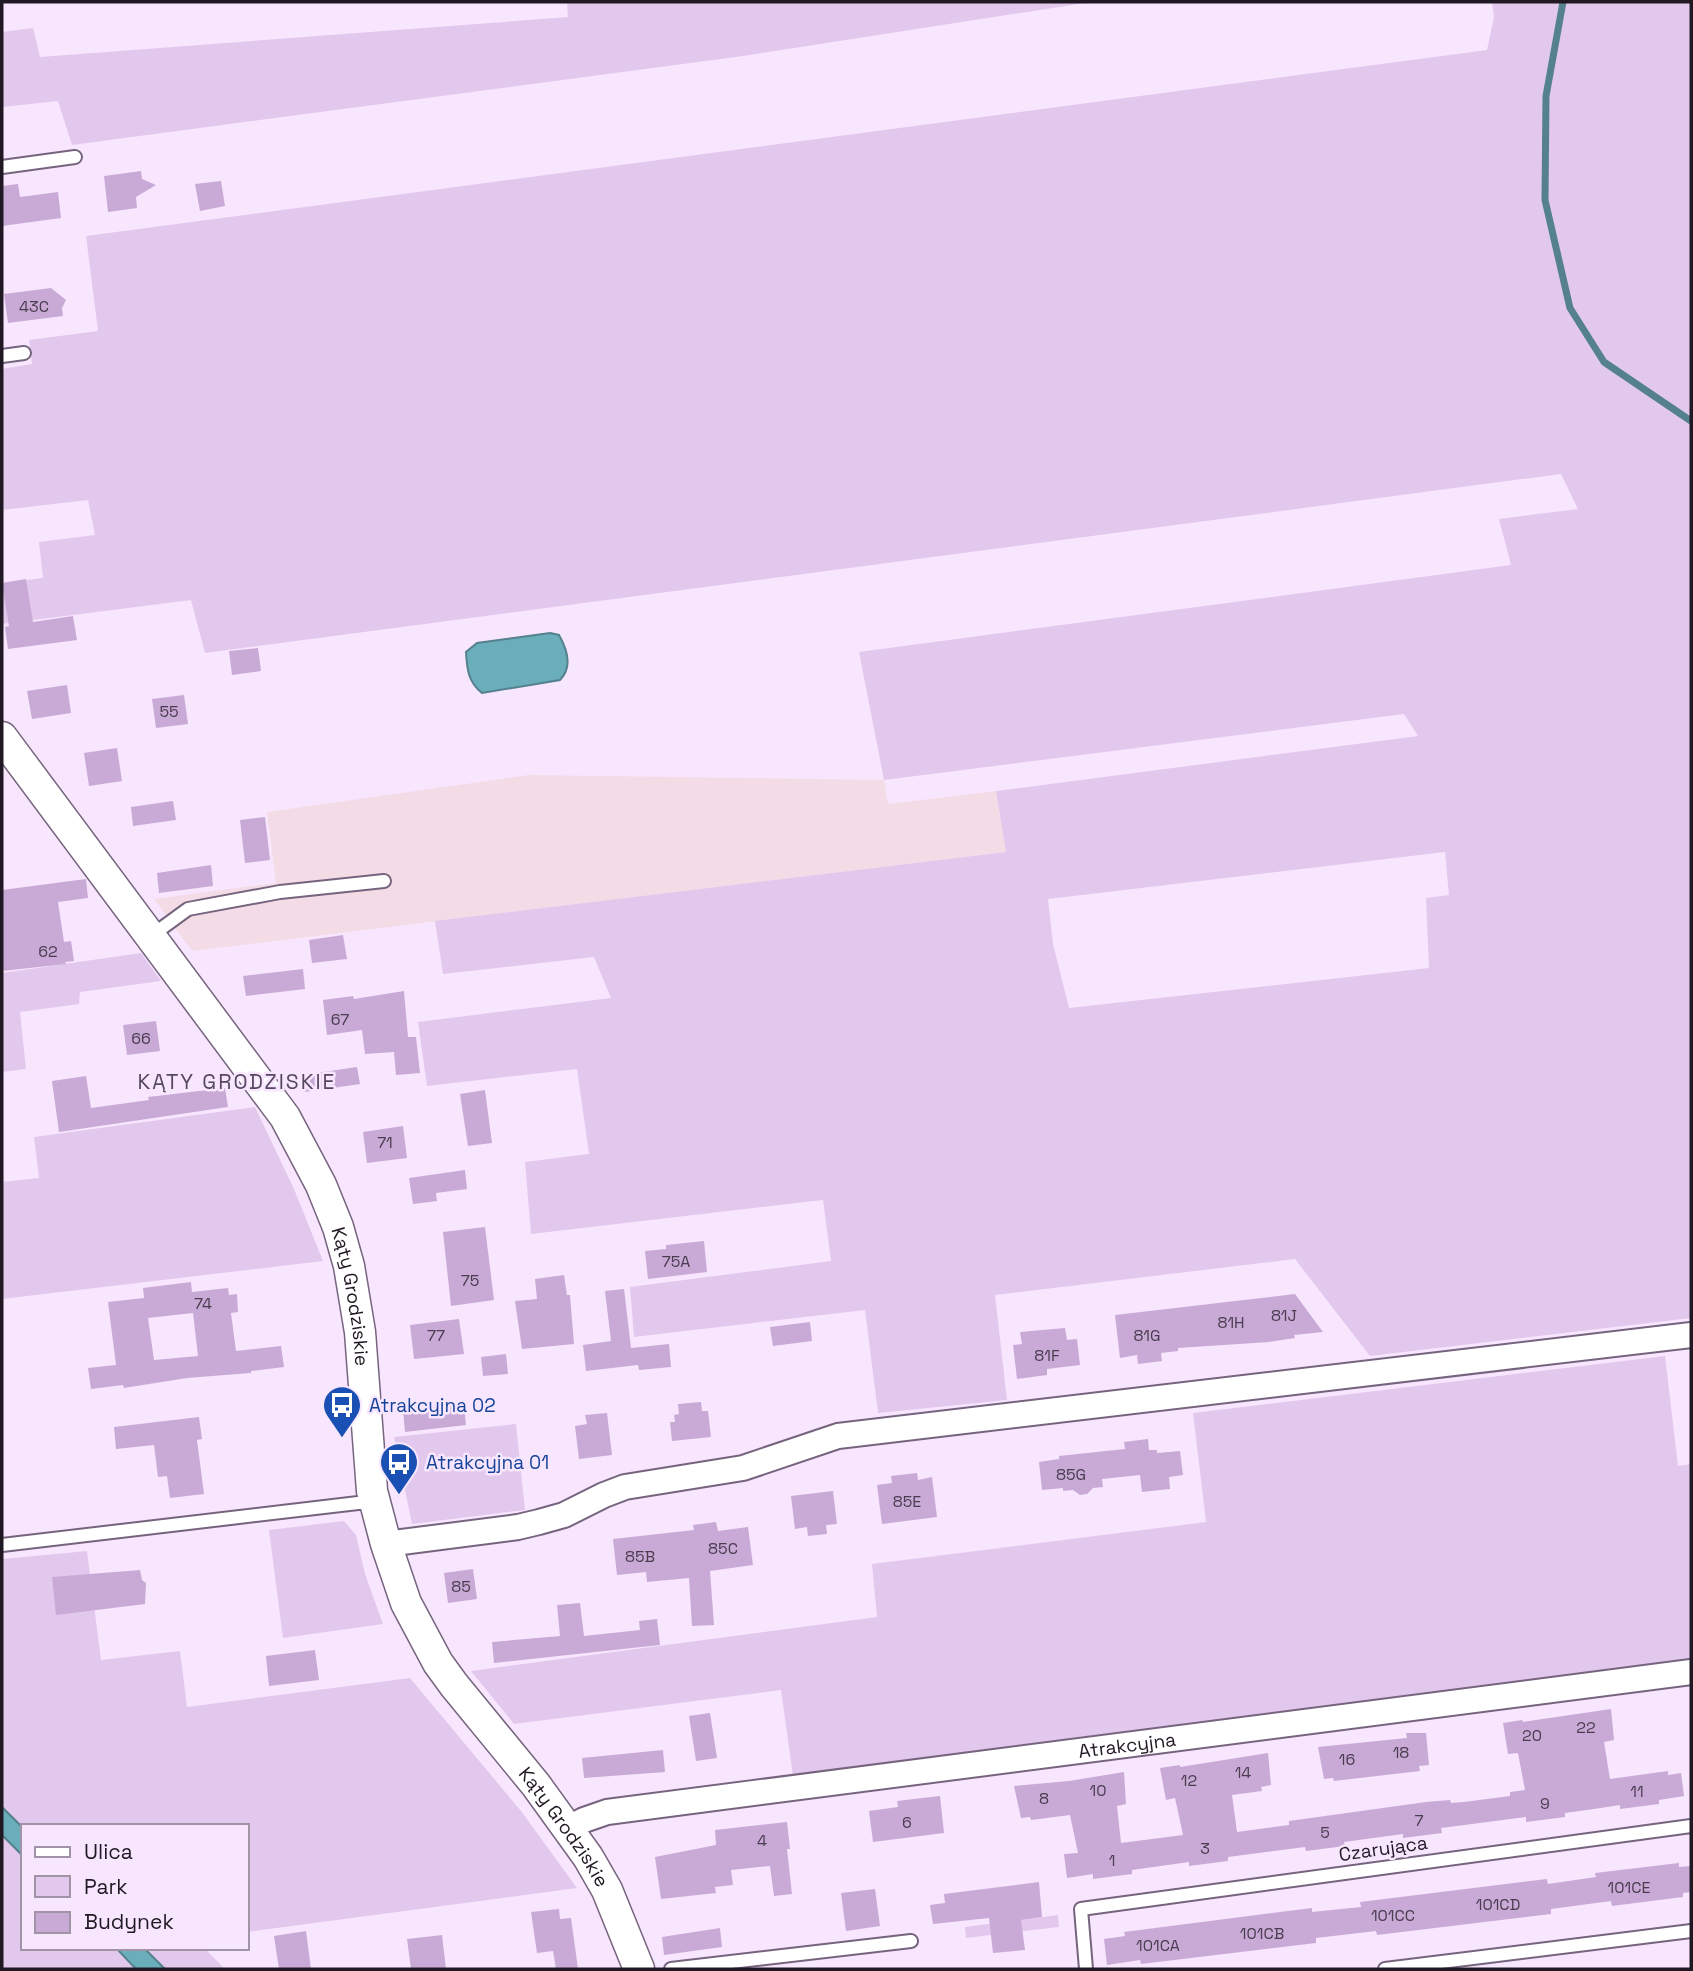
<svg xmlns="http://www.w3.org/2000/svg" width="1693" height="1971" viewBox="0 0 1693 1971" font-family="'Space Grotesk',sans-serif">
	<rect width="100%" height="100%" fill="#f7e6fe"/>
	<path fill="#f4dce6" d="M529 775 884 780 888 804 996 791 1006 852 192 951 154 899 276 883 267 812Z"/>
	<g fill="#e3c8ee" fill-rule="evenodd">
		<path d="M567 2H1091L743 56 72 145 58 101 2 107V32L33 28 40 57 568 17Z"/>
		<path d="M1492 2H1691V1318L1370 1356 1295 1259 995 1295 1007 1400 878 1413 865 1310 634 1337 630 1287 831 1261 823 1200 531 1234 525 1162 589 1154 577 1069 427 1086 418 1022 611 998 594 957 443 974 435 921 1006 852 996 791 1418 736 1404 714 884 780 859 652 1511 565 1499 519 1578 509 1561 474 205 653 191 600 2 624V583L43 578 39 542 95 535 88 500 2 510V369L32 364 29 340 98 331 86 236 1487 50 1494 17ZM1445 852 1449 895 1426 898 1429 968 1069 1008 1053 944 1048 899Z"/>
		<path d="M141 953 161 981 80 992 79 1004 20 1012 26 1069 2 1072V973Z"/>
		<path d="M255 1107 294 1189 323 1261 2 1299V1182L39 1178 34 1137Z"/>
		<path d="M1665 1356 1678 1466 1691 1464V1660L793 1776 781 1690 514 1724 471 1671 877 1617 872 1564 1206 1522 1193 1413Z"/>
		<path d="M516 1424 525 1510 412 1524 394 1437Z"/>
		<path d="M344 1521 356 1535 365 1574 383 1624 283 1638 269 1530Z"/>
		<path d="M87 1551 101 1660 180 1651 187 1707 410 1678 521 1811 577 1888 247 1932V1826H23V1828L2 1807V1559Z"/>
		<path d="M2 1835 23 1856V1948H116L136 1969H2Z"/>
		<path d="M1058 1915 1059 1927 966 1938 965 1927Z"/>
		<path d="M144 1948H204L225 1969H165Z"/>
	</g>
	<g fill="#6baebb" stroke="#54818d" stroke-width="2">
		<path d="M550 633 559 635C567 649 573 667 560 680L482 693C468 682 467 669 466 652L477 643Z"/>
		<path d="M2 1807 23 1828V1856L2 1835Z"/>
		<path d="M116 1948H144L165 1969H136Z"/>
	</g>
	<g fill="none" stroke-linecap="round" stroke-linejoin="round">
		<path stroke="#54818d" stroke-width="7" d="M1563 2 1546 96 1545 200 1570 308 1604 362 1691 421"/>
	</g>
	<g fill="#c9aad6" fill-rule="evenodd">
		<path d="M141 171 142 179 156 185 136 197 137 208 108 212 104 176Z"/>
		<path d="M221 181 225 206 200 211 195 184Z"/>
		<path d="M18 184 20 197 58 192 61 218 2 226V186Z"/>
		<path d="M51 288 66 300 62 308 63 316 8 323 4 294Z"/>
		<path d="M26 579 33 622 73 616 77 640 8 649 5 627 9 626 2 583Z"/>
		<path d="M258 648 261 671 232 675 229 651Z"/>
		<path d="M67 685 71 713 32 719 27 691Z"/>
		<path d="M184 695 188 724 156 728 152 699Z"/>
		<path d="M117 748 122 781 89 786 84 753Z"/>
		<path d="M173 801 176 820 133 826 131 807Z"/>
		<path d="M265 817 270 860 245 863 240 820Z"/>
		<path d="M211 865 213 886 159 893 157 873Z"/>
		<path d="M86 879 88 898 58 902 64 942 71 941 74 961 65 962 66 964 2 971V890Z"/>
		<path d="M343 935 347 959 312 963 309 940Z"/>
		<path d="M303 969 305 989 246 996 243 976Z"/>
		<path d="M404 991 408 1037H416L420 1073 396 1075 394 1052 365 1054 362 1030 327 1035 323 1000 353 996 354 999Z"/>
		<path d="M156 1021 160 1051 127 1055 123 1025Z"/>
		<path d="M357 1067 360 1084 305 1092 302 1075Z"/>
		<path d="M86 1076 91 1108 149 1100 148 1097 225 1088 228 1107 59 1132 52 1081Z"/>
		<path d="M485 1090 492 1143 468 1146 460 1094Z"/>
		<path d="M403 1126 407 1158 367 1163 363 1132Z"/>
		<path d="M465 1170 467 1189 436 1193 437 1201 413 1204 409 1178Z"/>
		<path d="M485 1227 494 1300 451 1306 443 1232Z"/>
		<path d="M704 1241 707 1272 648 1279 645 1251 666 1249V1245Z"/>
		<path d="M564 1275 567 1295H570L574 1344 522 1349 515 1301 537 1299 535 1279Z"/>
		<path d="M191 1282 192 1292 228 1288 229 1295 237 1294 238 1312 231 1313 236 1351 281 1346 284 1367 251 1371V1373L187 1378 124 1388 123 1385 91 1389 88 1368 116 1365 108 1302 144 1298 143 1288ZM193 1313 198 1356 154 1360 148 1318Z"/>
		<path d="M624 1289 631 1348 669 1344 671 1367 639 1370 638 1365 586 1371 583 1345 611 1341 605 1291Z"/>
		<path d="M1295 1294 1323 1332 1294 1335 1295 1338 1269 1342 1178 1348V1351L1161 1353 1162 1361 1138 1364 1137 1355 1120 1358 1115 1315Z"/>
		<path d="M459 1319 464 1354 414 1359 410 1325Z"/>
		<path d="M810 1322 812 1341 773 1346 770 1327Z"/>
		<path d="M1065 1328 1067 1340 1077 1339 1080 1365 1047 1369V1375L1017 1379 1013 1345 1022 1344 1020 1332Z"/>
		<path d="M506 1354 508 1374 483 1376 481 1357Z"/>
		<path d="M701 1402 702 1411H708L711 1437 672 1441 670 1422H675L674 1415 679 1414 678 1404Z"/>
		<path d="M464 1404 466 1425 405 1432 403 1410Z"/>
		<path d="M607 1413 612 1455 579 1459 575 1426 587 1424 585 1415Z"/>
		<path d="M199 1417 202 1439 197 1440 204 1494 170 1498 167 1476 158 1477 154 1445 116 1449 114 1427Z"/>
		<path d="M1148 1439 1149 1450H1157V1453L1180 1451 1183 1475 1169 1477 1170 1489 1142 1492 1140 1475 1102 1479 1103 1487 1093 1488 1087 1494 1080 1495 1073 1490 1063 1491V1488L1042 1490 1039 1462 1059 1459V1456L1125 1449 1124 1442Z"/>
		<path d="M917 1473 918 1480 932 1477 937 1517 882 1524 877 1485 892 1483 891 1476Z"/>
		<path d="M833 1491 837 1524 826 1525 827 1534 808 1536 807 1527 795 1529 791 1496Z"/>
		<path d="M716 1522 718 1531 748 1527 753 1565 710 1571 714 1625 692 1626 689 1578 647 1582 646 1572 617 1575 613 1539 694 1530 693 1525Z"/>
		<path d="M473 1569 477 1599 448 1603 444 1573Z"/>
		<path d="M140 1570 142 1580 146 1583 145 1604 56 1615 52 1577Z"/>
		<path d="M580 1603 584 1636 640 1630 639 1621 657 1619 660 1645 494 1663 492 1642 560 1636 557 1605Z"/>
		<path d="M315 1650 319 1680 269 1686 266 1656Z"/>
		<path d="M1611 1709 1614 1740 1604 1742 1610 1779 1668 1771V1775L1681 1773 1684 1796 1659 1800V1804L1620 1809V1805L1594 1809 1565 1813V1817L1526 1822V1817L1441 1828 1442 1833 1403 1838V1834L1344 1842 1345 1846 1306 1851 1305 1847 1228 1857V1861L1189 1866V1862L1132 1870V1874L1093 1879V1874L1067 1878 1064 1854 1078 1853 1070 1815 1031 1820 1030 1817 1021 1818 1014 1786 1069 1781 1124 1772 1126 1804 1117 1806 1121 1843 1183 1835 1175 1798 1166 1800 1160 1768 1180 1765V1767L1268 1753 1271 1785 1261 1787 1262 1791 1232 1795 1237 1832 1289 1825V1821L1426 1802 1450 1800 1451 1803 1464 1802 1510 1796V1792L1525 1790 1518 1753 1508 1754 1503 1723 1522 1720 1523 1722Z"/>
		<path d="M710 1713 717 1758 696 1761 689 1716Z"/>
		<path d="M1406 1733H1426L1429 1765 1419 1766 1420 1771 1334 1781 1333 1778 1324 1779 1318 1747 1407 1738Z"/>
		<path d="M663 1750 665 1772 584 1778 582 1758Z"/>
		<path d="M940 1796 944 1833 873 1842 869 1811 898 1807 897 1801Z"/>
		<path d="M787 1822 790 1849H787L792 1894 774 1896 770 1866 731 1870 733 1885 715 1887 716 1893 661 1899 655 1857 716 1845 715 1830Z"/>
		<path d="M1679 1863V1867L1691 1866V1892L1683 1893V1897L1612 1906 1611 1901 1551 1909V1914L1377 1935 1376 1931 1316 1938V1943L1141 1964 1140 1960 1107 1965 1104 1939 1125 1936 1124 1932 1312 1908V1912L1361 1907 1360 1902 1547 1879 1548 1884 1596 1877 1595 1873Z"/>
		<path d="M1039 1882 1042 1917 1021 1920 1025 1950 993 1953 989 1918 933 1924 930 1905 945 1903 944 1894Z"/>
		<path d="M875 1889 880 1926 846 1931 841 1893Z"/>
		<path d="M559 1909 560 1919 571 1918 578 1969H556L553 1951 537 1953 531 1912Z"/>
		<path d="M720 1928 722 1947 664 1955 662 1937Z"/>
		<path d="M306 1931 311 1969H279L274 1936Z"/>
		<path d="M442 1935 446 1969H411L407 1939Z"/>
	</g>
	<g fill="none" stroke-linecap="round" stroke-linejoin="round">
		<defs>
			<g id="service">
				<path d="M2 167 75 157"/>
				<path d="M2 356 24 353"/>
				<path d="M151 936 188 909 280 892 384 881"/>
				<path d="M2 1545 358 1503H374"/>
				<path d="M671 1969 911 1941"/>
				<path d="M1086 1969 1081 1909 1691 1826"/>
				<path d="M1385 1969 1691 1931"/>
			</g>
			<g id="minor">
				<path d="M386 1544 518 1527 539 1522 564 1515 604 1495 625 1487 743 1468 838 1436 1691 1335"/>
				<path id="s1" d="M568 1829 584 1820 607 1812 1691 1672"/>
			</g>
			<g id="tertiary">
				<path id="s2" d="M2 737 285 1117 321 1185 338 1227 349 1266 360 1332 372 1491 386 1544 406 1603 438 1663 454 1685 536 1785 588 1857 607 1890 639 1969"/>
			</g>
		</defs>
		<use href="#service" stroke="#76647e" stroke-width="16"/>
		<use href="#minor" stroke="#76647e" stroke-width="28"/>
		<use href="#tertiary" stroke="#76647e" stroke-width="33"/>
		<use href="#service" stroke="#fff" stroke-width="12"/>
		<use href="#minor" stroke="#fff" stroke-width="24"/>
		<use href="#tertiary" stroke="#fff" stroke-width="30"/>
	</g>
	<defs>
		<symbol id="bus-pin" viewBox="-11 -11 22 30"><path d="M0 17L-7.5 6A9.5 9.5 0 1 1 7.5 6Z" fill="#1a4fb4" stroke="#f7e6fe"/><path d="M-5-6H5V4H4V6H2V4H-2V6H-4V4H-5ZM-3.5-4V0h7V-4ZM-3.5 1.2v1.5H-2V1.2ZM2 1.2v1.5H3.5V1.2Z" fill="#fff"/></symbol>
	</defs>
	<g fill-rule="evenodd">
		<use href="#bus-pin" x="320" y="1383" width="44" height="60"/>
		<use href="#bus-pin" x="377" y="1440" width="44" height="60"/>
	</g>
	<g text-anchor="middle" stroke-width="5" stroke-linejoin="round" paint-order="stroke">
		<g font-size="16" fill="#4a3d50">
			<text x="34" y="312">43C</text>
			<text x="169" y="717">55</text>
			<text x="48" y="957">62</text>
			<text x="340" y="1025">67</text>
			<text x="141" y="1044">66</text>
			<text x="385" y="1148">71</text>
			<text x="676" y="1267">75A</text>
			<text x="470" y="1286">75</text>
			<text x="203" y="1309">74</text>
			<text x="1284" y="1321">81J</text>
			<text x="1231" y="1328">81H</text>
			<text x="436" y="1341">77</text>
			<text x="1147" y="1341">81G</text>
			<text x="1047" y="1361">81F</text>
			<text x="1071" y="1480">85G</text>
			<text x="907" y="1507">85E</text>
			<text x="723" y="1554">85C</text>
			<text x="640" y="1562">85B</text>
			<text x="461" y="1592">85</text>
			<text x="1586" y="1733">22</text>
			<text x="1532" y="1741">20</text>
			<text x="1401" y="1758">18</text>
			<text x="1347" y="1765">16</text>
			<text x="1243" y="1778">14</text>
			<text x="1189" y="1786">12</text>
			<text x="1098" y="1796">10</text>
			<text x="1637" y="1797">11</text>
			<text x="1044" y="1804">8</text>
			<text x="1545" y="1809">9</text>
			<text x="1419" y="1826">7</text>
			<text x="907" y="1828">6</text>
			<text x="1325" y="1838">5</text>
			<text x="762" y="1846">4</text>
			<text x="1205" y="1854">3</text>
			<text x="1112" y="1866">1</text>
			<text x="1629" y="1893">101CE</text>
			<text x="1498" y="1910">101CD</text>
			<text x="1393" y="1921">101CC</text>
			<text x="1262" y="1939">101CB</text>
			<text x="1158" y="1951">101CA</text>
		</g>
		<g font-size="19" fill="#201923" stroke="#f7e6fe">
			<text dy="7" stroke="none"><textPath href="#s2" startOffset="667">Kąty Grodziskie</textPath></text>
			<text dy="7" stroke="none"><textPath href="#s1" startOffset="567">Atrakcyjna</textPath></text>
			<text dy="7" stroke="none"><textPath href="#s2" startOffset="1255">Kąty Grodziskie</textPath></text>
			<text transform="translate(1383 1848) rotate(-8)" y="7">Czarująca</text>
		</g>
		<g font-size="19" fill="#164399" stroke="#f7e6fe" text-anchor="start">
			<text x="369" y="1412">Atrakcyjna 02</text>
			<text x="426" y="1469">Atrakcyjna 01</text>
		</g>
		<g font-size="21" letter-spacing="2" fill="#57465f" stroke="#f7e6fe">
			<text x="237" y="1089">KĄTY GRODZISKIE</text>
		</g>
	</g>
	<rect width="1693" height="1971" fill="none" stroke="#201923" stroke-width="7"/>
	<rect x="21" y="1824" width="228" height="126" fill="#f7e6fe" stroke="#a194a6" stroke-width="2"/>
	<rect x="35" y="1847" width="35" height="10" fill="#ffffff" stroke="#a194a6" stroke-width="2"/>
	<text x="84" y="1859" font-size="21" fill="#201923">Ulica</text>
	<rect x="35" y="1876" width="35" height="21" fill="#e3c8ee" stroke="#a194a6" stroke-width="2"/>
	<text x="84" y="1894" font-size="21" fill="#201923">Park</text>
	<rect x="35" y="1912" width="35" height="21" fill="#c9aad6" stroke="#a194a6" stroke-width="2"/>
	<text x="84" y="1929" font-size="21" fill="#201923">Budynek</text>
</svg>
